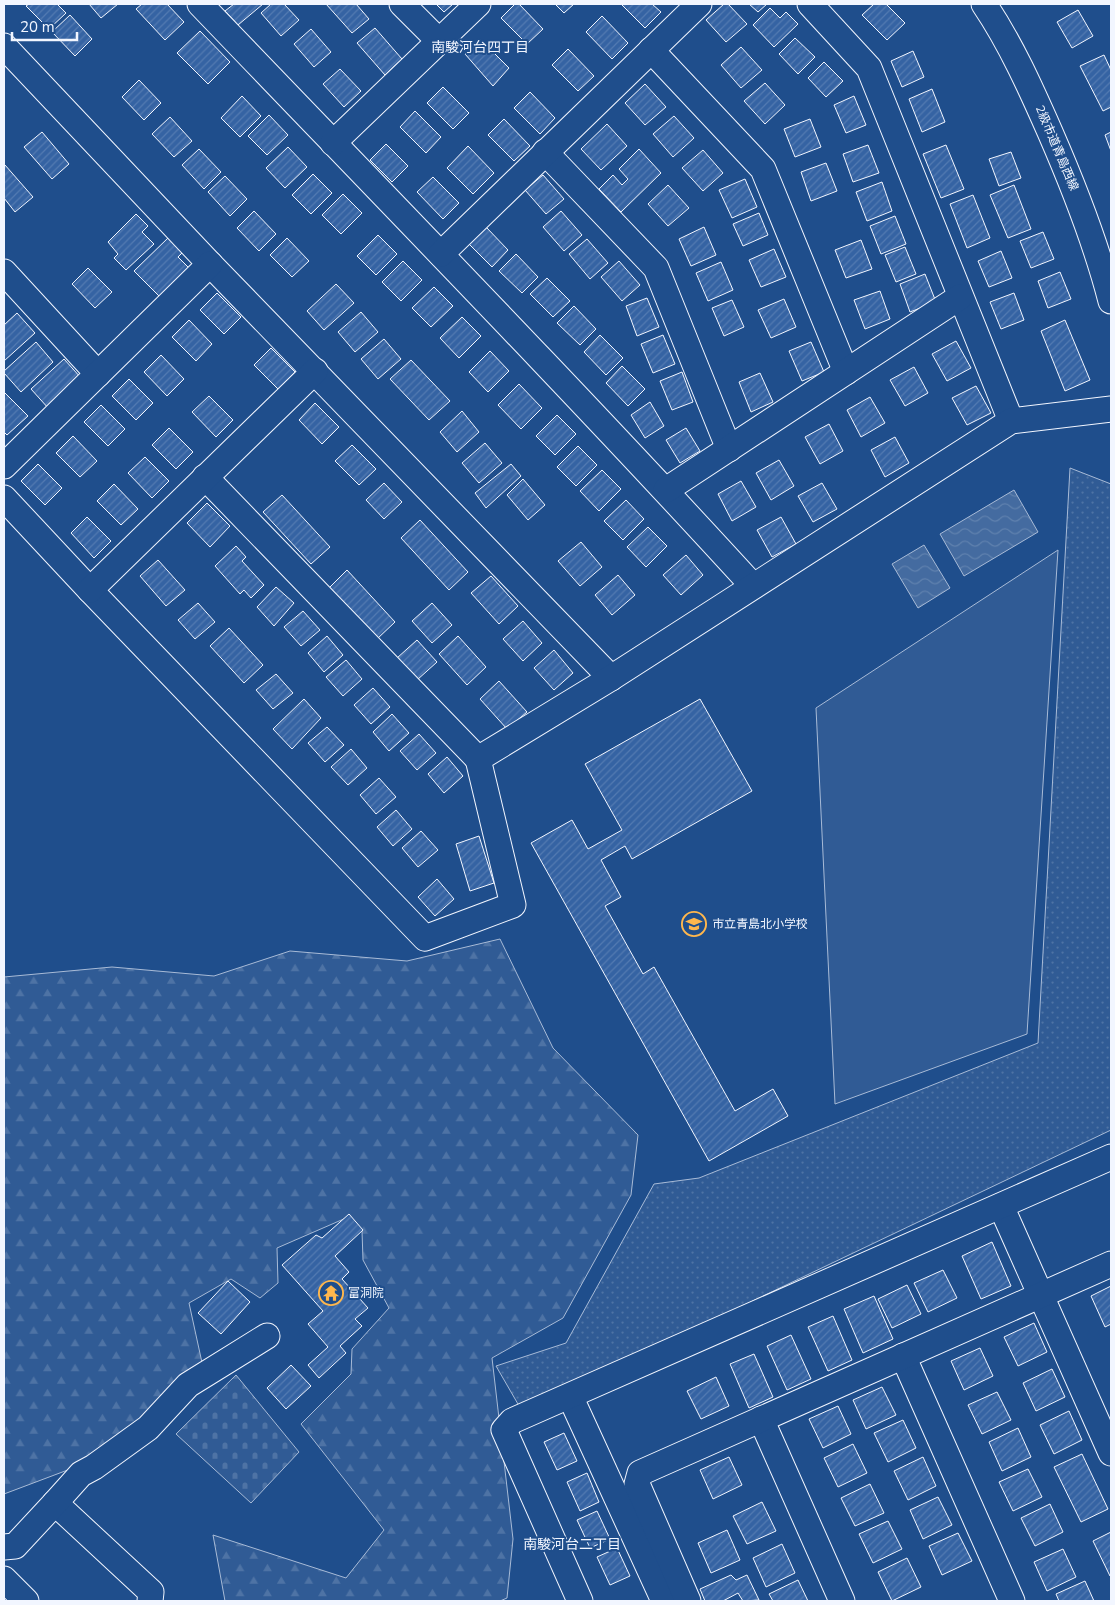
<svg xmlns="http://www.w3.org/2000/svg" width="1115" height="1605" viewBox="0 0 1115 1605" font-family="'Nunito Sans','Noto Sans JP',sans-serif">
	<defs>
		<pattern id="grass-dots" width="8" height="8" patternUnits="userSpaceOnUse" patternTransform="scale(1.25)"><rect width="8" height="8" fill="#305b95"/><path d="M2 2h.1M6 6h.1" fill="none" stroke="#4e73a5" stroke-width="1.8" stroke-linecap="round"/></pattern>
		<pattern id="forest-firs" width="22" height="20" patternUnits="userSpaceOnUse" patternTransform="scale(1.25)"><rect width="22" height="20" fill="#305b95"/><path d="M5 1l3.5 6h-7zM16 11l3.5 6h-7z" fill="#4e73a5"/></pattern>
		<pattern id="cemetery-stones" width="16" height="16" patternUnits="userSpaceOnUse" patternTransform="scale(1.25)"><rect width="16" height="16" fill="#305b95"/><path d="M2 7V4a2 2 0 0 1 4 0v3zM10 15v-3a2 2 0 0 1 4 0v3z" fill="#4e73a5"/></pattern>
		<pattern id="water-waves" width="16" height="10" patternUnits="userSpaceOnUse" patternTransform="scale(1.25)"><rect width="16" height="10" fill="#446ba0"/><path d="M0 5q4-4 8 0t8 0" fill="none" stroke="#5f81ae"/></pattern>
		<pattern id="building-hatch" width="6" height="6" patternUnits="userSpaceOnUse" patternTransform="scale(1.25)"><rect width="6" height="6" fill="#3563a3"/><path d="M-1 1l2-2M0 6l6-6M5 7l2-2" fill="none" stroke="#537ab1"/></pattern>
	</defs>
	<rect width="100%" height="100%" fill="#1f4e8c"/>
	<path fill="url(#grass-dots)" stroke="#a8bbd7" d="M1070 468 1111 484V1130L522 1411 496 1366 566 1343 654 1184 699 1178 1038 1043Z"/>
	<path fill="url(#forest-firs)" stroke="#a8bbd7" d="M500 939 553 1048 638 1135 631 1195 563 1318 492 1358 513 1539 507 1598 500 1601H225L213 1535 346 1578 384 1530 301 1424 351 1374 352 1349 389 1308 363 1260 362 1231 346 1218 277 1248 278 1283 260 1298 231 1279 189 1303 206 1381 150 1439 4 1494V977L112 967 214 976 290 951 407 961Z"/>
	<path fill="url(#cemetery-stones)" stroke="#a8bbd7" d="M236 1375 299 1452 251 1503 176 1434Z"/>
	<path fill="#305b95" stroke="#a8bbd7" d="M1058 550 1027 1034 835 1104 816 708Z"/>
	<g fill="url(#water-waves)" stroke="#a8bbd7">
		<path d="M1014 490 1038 532 964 576 940 534Z"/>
		<path d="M924 545 950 588 918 608 892 564Z"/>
	</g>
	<g fill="url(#building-hatch)" stroke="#f2f6ff">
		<path d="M29 4H57L66 13 49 29 26 6Z"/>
		<path d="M89 4H118L101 18Z"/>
		<path d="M142 4H167L184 22 165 40 136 9Z"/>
		<path d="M234 4H263L238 25 225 11Z"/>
		<path d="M271 4H284L299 20 281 36 261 13Z"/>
		<path d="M326 4H356L369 19 352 33Z"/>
		<path d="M436 4H453L444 12Z"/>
		<path d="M515 4H519L543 29 527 44 501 18Z"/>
		<path d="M555 4H574L564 13Z"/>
		<path d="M621 4H652L661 12 645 28Z"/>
		<path d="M724 4H728L747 24 726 42 706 20Z"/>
		<path d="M749 4H767L758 12Z"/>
		<path d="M874 4H886L905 23 887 40 862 15Z"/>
		<path d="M770 8 780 18 786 12 798 24 774 47 753 25Z"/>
		<path d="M1078 10 1093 36 1072 48 1057 22Z"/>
		<path d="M70 15 92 39 75 56 52 32Z"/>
		<path d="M602 16 628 43 612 59 586 32Z"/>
		<path d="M375 28 402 59 385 75 357 43Z"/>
		<path d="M311 29 331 52 314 67 294 44Z"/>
		<path d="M200 31 230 62 208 84 177 53Z"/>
		<path d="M795 38 815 57 798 74 779 54Z"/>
		<path d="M480 39 509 68 493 86 465 54Z"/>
		<path d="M741 47 762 70 741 88 721 65Z"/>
		<path d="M568 49 594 76 578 91 552 65Z"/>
		<path d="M913 51 924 77 902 87 891 61Z"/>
		<path d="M1104 55 1111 70V107L1103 111 1080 66Z"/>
		<path d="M824 62 843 81 826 97 808 78Z"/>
		<path d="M340 69 361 91 344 107 323 84Z"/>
		<path d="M139 80 161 103 144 120 122 97Z"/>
		<path d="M765 83 785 105 765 124 744 101Z"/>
		<path d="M645 84 666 107 645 125 625 103Z"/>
		<path d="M443 87 469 113 453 129 427 103Z"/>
		<path d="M932 89 945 122 922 132 909 99Z"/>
		<path d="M530 92 555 118 540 134 514 108Z"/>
		<path d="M242 96 261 116 240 137 221 118Z"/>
		<path d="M854 96 866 125 846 133 834 105Z"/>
		<path d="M415 111 441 137 426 153 400 127Z"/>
		<path d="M269 115 288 135 267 155 248 136Z"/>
		<path d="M674 116 694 138 673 157 653 134Z"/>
		<path d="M170 117 192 141 174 157 152 134Z"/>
		<path d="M504 119 530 146 514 161 488 135Z"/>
		<path d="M810 119 821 147 795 157 784 129Z"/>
		<path d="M607 124 627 146 601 170 581 149Z"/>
		<path d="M42 132 69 164 52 179 24 147Z"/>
		<path d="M1111 132V151L1105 135Z"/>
		<path d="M386 144 408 166 392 182 370 160Z"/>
		<path d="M868 145 879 173 853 182 843 154Z"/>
		<path d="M946 145 964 189 941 198 923 154Z"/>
		<path d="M468 146 494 173 473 194 447 168Z"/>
		<path d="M288 147 307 167 285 188 266 168Z"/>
		<path d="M199 149 221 172 204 189 182 165Z"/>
		<path d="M639 149 661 173 621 212 599 189 613 175 622 185 628 179 619 169Z"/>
		<path d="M703 150 723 173 703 191 682 168Z"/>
		<path d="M1011 152 1021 178 999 186 989 159Z"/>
		<path d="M826 163 837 191 811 201 801 172Z"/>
		<path d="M5 165 33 197 15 212 4 198V166Z"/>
		<path d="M313 174 332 193 311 214 292 195Z"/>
		<path d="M543 175 564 199 546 214 525 190Z"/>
		<path d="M225 176 247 199 230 216 208 192Z"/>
		<path d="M433 177 459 203 443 219 417 192Z"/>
		<path d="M745 179 757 207 732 218 719 190Z"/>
		<path d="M882 182 892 211 867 221 856 192Z"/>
		<path d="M668 185 689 208 668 226 648 204Z"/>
		<path d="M1014 185 1031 229 1008 238 990 195Z"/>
		<path d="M343 194 362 213 341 234 322 215Z"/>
		<path d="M973 195 990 238 967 248 950 204Z"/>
		<path d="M254 211 276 234 259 251 237 228Z"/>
		<path d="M561 211 582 235 564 251 543 227Z"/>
		<path d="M759 213 768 235 743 246 733 224Z"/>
		<path d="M136 214 148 226 142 232 154 244 126 270 114 258 118 254 108 242Z"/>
		<path d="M895 216 906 244 881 254 870 226Z"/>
		<path d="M486 227 508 250 492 267 469 244Z"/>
		<path d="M704 227 716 255 691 266 679 239Z"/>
		<path d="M1043 232 1054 259 1031 268 1020 241Z"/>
		<path d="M378 235 397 254 376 275 357 256Z"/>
		<path d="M169 237 183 252 178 257 189 268 160 297 134 271Z"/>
		<path d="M287 238 309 261 292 277 270 255Z"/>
		<path d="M587 239 608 263 590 279 569 254Z"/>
		<path d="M861 240 872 269 846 278 835 250Z"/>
		<path d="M905 247 916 274 896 282 885 255Z"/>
		<path d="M774 249 786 277 761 287 749 260Z"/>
		<path d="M1001 251 1012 278 989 287 978 261Z"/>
		<path d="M516 254 538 277 522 293 499 271Z"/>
		<path d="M403 261 422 280 401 301 382 282Z"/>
		<path d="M619 261 640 285 622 301 601 277Z"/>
		<path d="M721 262 733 290 708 301 696 273Z"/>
		<path d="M88 268 112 292 95 308 72 284Z"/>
		<path d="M1060 272 1071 299 1048 308 1038 281Z"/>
		<path d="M925 274 936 302 910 312 900 284Z"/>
		<path d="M547 278 570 301 553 317 530 294Z"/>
		<path d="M336 284 354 303 324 330 307 311Z"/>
		<path d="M434 287 453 306 431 327 412 308Z"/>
		<path d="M880 291 890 319 865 329 854 300Z"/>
		<path d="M217 293 241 317 224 334 200 310Z"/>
		<path d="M1014 293 1024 320 1001 329 990 302Z"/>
		<path d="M647 298 659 327 637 336 626 306Z"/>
		<path d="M784 299 796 327 771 338 758 310Z"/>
		<path d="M732 300 744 327 724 336 712 308Z"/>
		<path d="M574 306 596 329 580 345 557 323Z"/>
		<path d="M361 312 378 332 355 352 338 332Z"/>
		<path d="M17 313 35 333 4 361V325Z"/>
		<path d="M462 317 481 336 459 358 440 338Z"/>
		<path d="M189 320 212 344 196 361 172 337Z"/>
		<path d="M1065 320 1090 380 1065 391 1041 331Z"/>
		<path d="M600 335 623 358 606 375 584 352Z"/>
		<path d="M663 335 675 364 653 373 641 344Z"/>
		<path d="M384 339 401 359 378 379 361 359Z"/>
		<path d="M956 341 971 368 947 381 932 354Z"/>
		<path d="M36 342 53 362 21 392 4 373V371Z"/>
		<path d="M811 342 824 372 802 381 789 351Z"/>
		<path d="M271 348 295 372 278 389 254 365Z"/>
		<path d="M490 351 509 371 488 392 469 372Z"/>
		<path d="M161 355 184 379 167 396 144 372Z"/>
		<path d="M64 359 82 379 49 409 31 389Z"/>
		<path d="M411 360 450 401 429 420 390 379Z"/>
		<path d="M622 366 645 389 628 406 606 383Z"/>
		<path d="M914 367 928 393 905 406 890 380Z"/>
		<path d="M682 372 693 402 672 410 660 381Z"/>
		<path d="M760 373 773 402 751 412 739 382Z"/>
		<path d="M129 379 153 403 136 420 112 396Z"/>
		<path d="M519 384 542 408 521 429 498 405Z"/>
		<path d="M976 386 991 413 967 425 952 398Z"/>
		<path d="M4 392 28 416 7 435 4 432Z"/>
		<path d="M209 396 233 420 216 437 192 412Z"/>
		<path d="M870 397 885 423 861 437 847 410Z"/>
		<path d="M650 402 664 426 645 438 631 415Z"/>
		<path d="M315 403 339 427 322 444 299 420Z"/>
		<path d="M101 405 125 429 108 446 84 422Z"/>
		<path d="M462 411 479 432 457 452 440 432Z"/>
		<path d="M557 415 576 434 555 455 536 436Z"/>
		<path d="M829 424 843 451 820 464 805 437Z"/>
		<path d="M169 428 193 452 176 469 152 445Z"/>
		<path d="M686 428 700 451 680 463 666 440Z"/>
		<path d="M73 436 97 461 80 477 56 453Z"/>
		<path d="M895 437 909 463 885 477 871 450Z"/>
		<path d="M485 443 502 463 479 483 462 463Z"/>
		<path d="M352 445 376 469 359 485 335 461Z"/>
		<path d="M578 446 597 465 576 486 557 467Z"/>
		<path d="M145 457 169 481 152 498 128 473Z"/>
		<path d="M779 460 794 486 771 500 756 473Z"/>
		<path d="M38 464 62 488 45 505 21 481Z"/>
		<path d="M511 464 521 476 486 508 475 493Z"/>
		<path d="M602 470 621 489 599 511 580 491Z"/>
		<path d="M523 479 545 505 528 520 507 495Z"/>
		<path d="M741 481 756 507 732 521 718 494Z"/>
		<path d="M384 483 402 502 384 519 366 500Z"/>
		<path d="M822 483 837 509 813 522 798 496Z"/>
		<path d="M114 484 138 509 121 525 97 501Z"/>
		<path d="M282 495 330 547 311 564 263 512Z"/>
		<path d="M626 500 644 519 623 540 604 521Z"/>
		<path d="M207 503 230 526 210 547 187 523Z"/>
		<path d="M87 517 111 541 94 558 71 533Z"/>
		<path d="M781 517 796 544 772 557 757 530Z"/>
		<path d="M420 520 468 572 449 590 401 538Z"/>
		<path d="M648 527 667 546 646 567 627 547Z"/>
		<path d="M581 542 602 567 580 586 558 561Z"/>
		<path d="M236 546 246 557 242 561 264 585 251 598 244 590 240 594 215 566Z"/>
		<path d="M686 555 703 575 681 595 663 575Z"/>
		<path d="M158 560 185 590 166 606 140 576Z"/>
		<path d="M347 570 395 622 377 639 329 588Z"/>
		<path d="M618 575 635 595 612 615 595 595Z"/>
		<path d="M491 576 518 606 499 624 471 593Z"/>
		<path d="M276 587 294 603 274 626 257 607Z"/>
		<path d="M198 603 215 622 195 639 178 620Z"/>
		<path d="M432 603 452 625 432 643 412 621Z"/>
		<path d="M303 611 320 630 301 646 284 627Z"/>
		<path d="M523 621 542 643 523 661 503 639Z"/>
		<path d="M229 628 263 665 244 683 210 646Z"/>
		<path d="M327 636 343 655 324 672 308 653Z"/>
		<path d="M458 636 486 667 467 685 439 654Z"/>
		<path d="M417 640 437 662 417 680 397 658Z"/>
		<path d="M554 650 573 673 554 690 534 668Z"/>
		<path d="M346 660 362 679 343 696 326 677Z"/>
		<path d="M276 674 293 693 273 709 256 690Z"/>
		<path d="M499 681 527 712 507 729 480 699Z"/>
		<path d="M373 688 390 707 371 724 354 705Z"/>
		<path d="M304 699 321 718 292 749 273 729Z"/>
		<path d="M700 699 752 791 632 859 625 846 601 860 621 897 605 906 643 974 654 967 735 1111 773 1089 788 1116 709 1161 531 843 572 820 588 849 622 830 585 764Z"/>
		<path d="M392 714 409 733 389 751 373 732Z"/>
		<path d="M327 727 344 745 325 762 308 743Z"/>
		<path d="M419 734 436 753 417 770 400 751Z"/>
		<path d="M351 749 367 768 348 785 331 767Z"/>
		<path d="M447 757 463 776 444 793 428 774Z"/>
		<path d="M379 778 396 797 376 814 360 795Z"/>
		<path d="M396 810 412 829 393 846 377 827Z"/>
		<path d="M421 831 438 850 418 867 402 848Z"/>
		<path d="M479 836 494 883 470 891 456 844Z"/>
		<path d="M437 879 454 899 435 916 418 897Z"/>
		<path d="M349 1214 363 1230 335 1256 349 1272 342 1279 368 1308 355 1319 362 1326 340 1346 346 1353 319 1378 308 1365 328 1347 308 1324 323 1311 282 1265 316 1235 322 1238Z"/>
		<path d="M992 1242 1011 1286 981 1299 962 1256Z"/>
		<path d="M943 1270 957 1298 928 1312 914 1283Z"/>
		<path d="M228 1281 250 1302 221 1334 198 1313Z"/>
		<path d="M907 1285 921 1314 892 1328 878 1299Z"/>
		<path d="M1111 1286V1324L1105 1327 1091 1296Z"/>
		<path d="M874 1296 893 1339 863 1353 844 1309Z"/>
		<path d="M833 1316 852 1360 828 1371 808 1327Z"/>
		<path d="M1034 1323 1047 1352 1018 1366 1004 1337Z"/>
		<path d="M791 1335 811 1379 787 1390 767 1346Z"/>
		<path d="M980 1348 993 1376 964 1390 951 1361Z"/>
		<path d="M754 1354 773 1397 749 1408 730 1364Z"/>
		<path d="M291 1365 311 1386 286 1409 267 1388Z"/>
		<path d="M1052 1369 1065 1397 1036 1411 1023 1383Z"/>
		<path d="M716 1377 729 1406 701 1419 687 1391Z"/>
		<path d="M882 1387 896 1415 866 1429 853 1400Z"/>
		<path d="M997 1392 1011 1420 982 1434 968 1405Z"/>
		<path d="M838 1406 851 1434 823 1448 809 1419Z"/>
		<path d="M1069 1411 1082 1440 1054 1454 1040 1425Z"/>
		<path d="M903 1420 916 1448 888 1462 874 1433Z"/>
		<path d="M1018 1428 1031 1457 1002 1471 989 1442Z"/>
		<path d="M564 1433 577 1461 557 1470 544 1442Z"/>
		<path d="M853 1444 867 1473 838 1487 824 1458Z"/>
		<path d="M1082 1454 1108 1509 1081 1522 1054 1467Z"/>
		<path d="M729 1457 742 1485 713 1499 700 1470Z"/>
		<path d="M923 1457 936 1486 908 1500 894 1471Z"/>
		<path d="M1028 1469 1042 1497 1013 1511 999 1482Z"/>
		<path d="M587 1473 599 1502 580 1511 567 1482Z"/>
		<path d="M870 1484 884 1513 855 1526 841 1498Z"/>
		<path d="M938 1497 952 1525 923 1539 910 1510Z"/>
		<path d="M762 1502 776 1531 747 1544 733 1516Z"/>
		<path d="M1050 1504 1063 1532 1035 1546 1021 1518Z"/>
		<path d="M597 1511 610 1539 590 1548 577 1520Z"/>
		<path d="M888 1521 902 1549 873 1563 859 1534Z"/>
		<path d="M727 1530 740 1560 711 1573 698 1543Z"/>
		<path d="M1111 1532V1576H1110L1093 1541Z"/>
		<path d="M958 1533 972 1561 942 1575 929 1546Z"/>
		<path d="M782 1544 795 1573 766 1587 753 1558Z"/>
		<path d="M617 1548 630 1576 610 1585 597 1557Z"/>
		<path d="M1063 1549 1076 1577 1047 1591 1034 1562Z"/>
		<path d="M907 1558 921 1587 892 1601 878 1572Z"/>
		<path d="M731 1575 736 1580 747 1575 759 1600 743 1601 738 1593 723 1601H705L700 1589Z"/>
		<path d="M798 1580 808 1601H773L769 1594Z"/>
		<path d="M1085 1581 1094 1601H1059L1056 1594Z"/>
	</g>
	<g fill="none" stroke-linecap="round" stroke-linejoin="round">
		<defs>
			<g id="minor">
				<path d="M200 4C385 197 573 389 753 586"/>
				<path d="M402 4 439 41"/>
				<path d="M810 4 869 68 1011 421"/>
				<path d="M984 4C1011 44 1031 89 1050 132 1074 187 1096 243 1111 301"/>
				<path d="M4 46 210 264 611 678"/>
				<path d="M651 50 763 169 846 372"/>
				<path d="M333 143 478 4"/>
				<path d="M545 152 656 268 729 449"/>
				<path d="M441 254 699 4"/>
				<path d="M4 272 98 374"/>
				<path d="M4 466 210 264"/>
				<path d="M205 477 478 759"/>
				<path d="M666 490 960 297"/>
				<path d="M4 498 90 590 425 938 513 905 478 759 611 678 1011 421 1111 409"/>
				<path d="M90 590 315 371"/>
				<path d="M1001 1206 1111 1453"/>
				<path d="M903 1356 1012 1601"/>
				<path d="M570 1396 664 1601"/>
				<path d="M761 1419 842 1601"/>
				<path d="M55 1503 151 1592 150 1601"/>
				<path d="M4 1547 15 1546 55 1503 81 1474 94 1467 148 1428 188 1385 267 1336"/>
				<path d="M4 1579 26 1601"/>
				<path d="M580 1601 504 1430 512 1421 1111 1157"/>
				<path d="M688 1601 637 1484 640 1473 1111 1264"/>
			</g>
		</defs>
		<use href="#minor" stroke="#f2f6ff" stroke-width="27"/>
		<use href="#minor" stroke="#1f4e8c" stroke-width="25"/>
	</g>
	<defs>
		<symbol id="school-ring" viewBox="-11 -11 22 22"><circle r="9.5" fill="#1f4e8c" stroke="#ffb74d" stroke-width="1.5"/><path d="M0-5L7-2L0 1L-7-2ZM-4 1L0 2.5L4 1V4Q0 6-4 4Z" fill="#ffb74d"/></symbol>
		<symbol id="temple-ring" viewBox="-11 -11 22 22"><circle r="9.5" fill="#1f4e8c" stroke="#ffb74d" stroke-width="1.5"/><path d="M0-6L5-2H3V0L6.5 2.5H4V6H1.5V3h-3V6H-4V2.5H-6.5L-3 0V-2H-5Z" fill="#ffb74d"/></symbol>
	</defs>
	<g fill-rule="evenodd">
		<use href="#school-ring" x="680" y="910" width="28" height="28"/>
		<use href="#temple-ring" x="317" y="1279" width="28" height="28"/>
	</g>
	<g text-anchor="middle" stroke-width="4" stroke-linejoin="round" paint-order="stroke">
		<g font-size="12" fill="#f2f6ff" stroke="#1f4e8c">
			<text transform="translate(1057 148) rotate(67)" y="4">2級市道青島西線</text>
		</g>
		<g font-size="12" fill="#f2f6ff" stroke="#1f4e8c" text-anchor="start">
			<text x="712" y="928">市立青島北小学校</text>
			<text x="348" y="1297">富洞院</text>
		</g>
		<g font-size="14" fill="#f2f6ff" stroke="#1f4e8c">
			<text x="480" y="52">南駿河台四丁目</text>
			<text x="572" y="1549">南駿河台二丁目</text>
		</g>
	</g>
	<rect width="1115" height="1605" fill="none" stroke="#f2f6ff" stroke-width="10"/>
	<path d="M12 32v8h65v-8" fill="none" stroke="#f2f6ff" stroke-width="2.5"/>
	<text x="20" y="32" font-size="15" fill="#f2f6ff" stroke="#1f4e8c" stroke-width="4" paint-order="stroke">20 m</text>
</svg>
